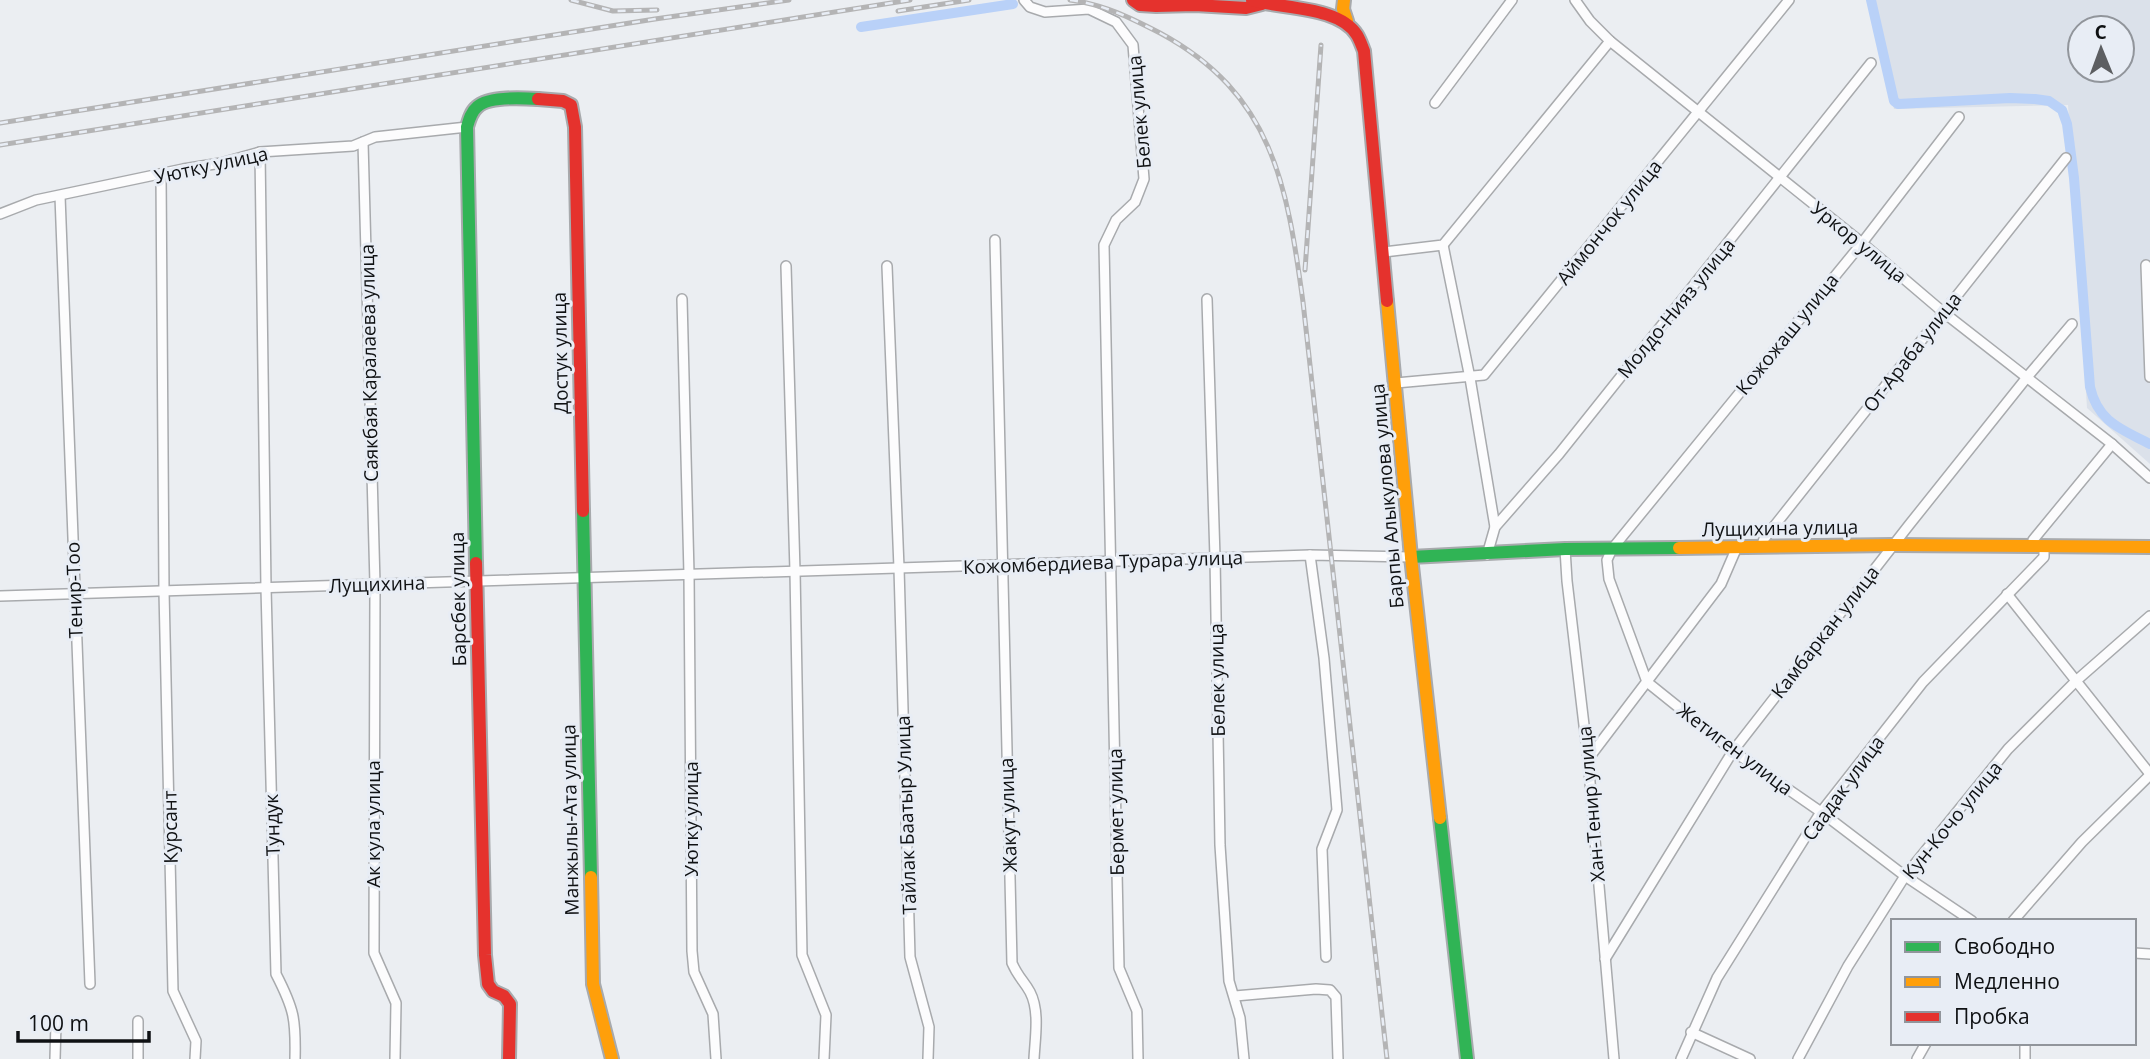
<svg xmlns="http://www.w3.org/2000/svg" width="2150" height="1059" viewBox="0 0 2150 1059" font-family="'Open Sans',sans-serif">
	<rect width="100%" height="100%" fill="#ebeef2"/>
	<path fill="#dbe1ea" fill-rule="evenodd" d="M1870 0H2150V464L2087 408 2068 105 1894 109ZM2080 28H2122V70H2080Z"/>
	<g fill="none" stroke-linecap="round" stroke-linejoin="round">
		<g stroke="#b9d1f8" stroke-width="10">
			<path d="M1871 0 1894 101 1898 104 2010 98 2035 99 2049 101 2062 110 2067 124 2074 178 2090 387C2098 422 2121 429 2150 444"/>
			<path d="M861 27 1013 4"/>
		</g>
		<defs>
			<g id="street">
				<path d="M1024 0 1030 7 1045 12 1089 9 1116 22 1133 45 1144 179 1135 202 1116 220 1104 245 1119 968 1137 1011 1138 1059"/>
				<path d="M1575 0 1590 21 1610 41 1862 243 1943 312 2112 444 2150 478"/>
				<path d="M1435 103 1512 0"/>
				<path d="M1959 117 1862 243 1612 549 1607 560 1609 579 1647 682 1733 751 1821 812 1905 876 1972 921"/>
				<path d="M363 142 375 584 374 953 396 1003 395 1059"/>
				<path d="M260 152 266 588 276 974C294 1009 296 1019 295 1059"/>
				<path d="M161 175 164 591 173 991 196 1041 195 1059"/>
				<path d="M60 196 90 984"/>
				<path d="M0 214 36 200 183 169 221 163 260 152 353 146 375 137 467 127"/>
				<path d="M995 240 1012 963C1018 977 1024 981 1030 992 1040 1011 1035 1038 1034 1059"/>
				<path d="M1443 245 1470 378 1495 527"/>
				<path d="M1384 252 1443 245 1610 41"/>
				<path d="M2146 265 2150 377"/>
				<path d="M786 266 795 571 802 955 826 1015 824 1059"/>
				<path d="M887 266 899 568 910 957 929 1027 928 1059"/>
				<path d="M682 299 689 574 692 951 694 972 713 1014 716 1059"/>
				<path d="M1207 299 1215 558 1220 845 1229 981 1240 1018 1244 1059"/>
				<path d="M1396 383 1484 375 1789 0"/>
				<path d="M1761 547 1764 539 2066 158"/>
				<path d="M2033 547V540L2112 444"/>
				<path d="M1565 549 1567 581 1588 759 1614 1059"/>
				<path d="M1310 555 1324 658 1337 810 1322 849 1326 957"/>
				<path d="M1487 555 1495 527 1559 454 1871 63"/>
				<path d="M2007 594 2150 774"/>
				<path d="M0 596 1310 555 1411 557"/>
				<path d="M1588 759 1721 584 1737 547"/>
				<path d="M2013 921 2082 842 2150 775"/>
				<path d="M2134 953 2150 954"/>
				<path d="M1605 959 1733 751 1909 525 2028 376 2072 324"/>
				<path d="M1235 996 1316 989 1330 990 1336 997 1338 1059"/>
				<path d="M138 1021V1059"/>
				<path d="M1691 1032 1750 1059"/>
				<path d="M2025 1043V1059"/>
				<path d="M55 1059 56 1022"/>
				<path d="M1681 1059 1717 978 1821 812 1923 682 2044 557V547"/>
				<path d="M1798 1059 1848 966 1905 876 2008 749 2077 680 2150 616"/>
				<path d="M1917 1059 1926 1043"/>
			</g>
			<g id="fast">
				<path d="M583 511 591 877"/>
				<path d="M1411 557 1565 549 1679 548"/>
				<path d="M476 563 467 127C469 120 471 112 477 107 488 96 523 98 538 99"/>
				<path d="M1440 818 1467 1059"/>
			</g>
			<g id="slow">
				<path d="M1344 0 1343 9 1347 21"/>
				<path d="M1387 301 1411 557 1440 818"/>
				<path d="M1679 548 1893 545 2150 547"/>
				<path d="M591 877 593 984 612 1059"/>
			</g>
			<g id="jam">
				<path d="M1133 0 1140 5 1156 6 1195 5 1246 8 1262 4"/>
				<path d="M1252 0C1282 9 1339 6 1357 35 1360 40 1362 46 1364 51L1387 301"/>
				<path d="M538 99 563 101 571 105 575 127 583 511"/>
				<path d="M476 563 485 955 488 984 493 991 504 996 510 1004 509 1059"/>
			</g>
		</defs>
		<use href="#street" stroke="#a8aaad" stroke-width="12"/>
		<use href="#fast" stroke="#a8aaad" stroke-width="16"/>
		<use href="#slow" stroke="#a8aaad" stroke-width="16"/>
		<use href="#jam" stroke="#a8aaad" stroke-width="16"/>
		<use href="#street" stroke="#fcfcfd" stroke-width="9"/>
		<use href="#fast" stroke="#30b455" stroke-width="12"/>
		<use href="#slow" stroke="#ff9f0a" stroke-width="12"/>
		<use href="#jam" stroke="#e5322d" stroke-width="12"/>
		<defs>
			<g id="rail">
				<path d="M571 0 613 11 657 10"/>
				<path d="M1070 0C1103 4 1131 18 1160 33 1273 94 1287 185 1303 302L1387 1059"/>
				<path d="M898 11 969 0"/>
				<path d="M0 123 655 19 789 0"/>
				<path d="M0 145 910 0"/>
				<path d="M1305 270 1321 45"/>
			</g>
		</defs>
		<use href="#rail" stroke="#b4b4b5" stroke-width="5"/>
		<use href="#rail" stroke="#e8edf5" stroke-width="2.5" stroke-dasharray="8" stroke-linecap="butt"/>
	</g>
	<g text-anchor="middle" stroke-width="6" stroke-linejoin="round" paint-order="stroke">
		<g font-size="19" fill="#0f1113" stroke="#e8edf5">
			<text transform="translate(1139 112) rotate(-95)" y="7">Белек улица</text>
			<text transform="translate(211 165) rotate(-12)" y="7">Уютку улица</text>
			<text transform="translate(1609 222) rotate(-51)" y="7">Аймончок улица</text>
			<text transform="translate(1859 242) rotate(39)" y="7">Уркор улица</text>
			<text transform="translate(1676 308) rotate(-51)" y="7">Молдо-Нияз улица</text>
			<text transform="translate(1787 334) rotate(-51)" y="7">Кожожаш улица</text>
			<text transform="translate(1912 352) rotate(-52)" y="7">От-Араба улица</text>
			<text transform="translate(560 353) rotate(-91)" y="7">Достук улица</text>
			<text transform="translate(369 363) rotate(-91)" y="7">Саякбая Каралаева улица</text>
			<text transform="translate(1387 496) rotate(-95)" y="7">Барпы Алыкулова улица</text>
			<text transform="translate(1780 528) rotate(-1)" y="7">Лущихина улица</text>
			<text transform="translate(1103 562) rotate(-2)" y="7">Кожомбердиева Турара улица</text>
			<text transform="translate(377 584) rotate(-2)" y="7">Лущихина</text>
			<text transform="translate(74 590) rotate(-92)" y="7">Тенир-Тоо</text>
			<text transform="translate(458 599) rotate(-91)" y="7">Барсбек улица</text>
			<text transform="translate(1825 632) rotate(-52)" y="7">Камбаркан улица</text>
			<text transform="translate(1217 680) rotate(-91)" y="7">Белек улица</text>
			<text transform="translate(1735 749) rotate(37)" y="7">Жетиген улица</text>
			<text transform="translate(1843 788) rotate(-54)" y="7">Саадак улица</text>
			<text transform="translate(1591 804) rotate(-95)" y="7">Хан-Тенир улица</text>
			<text transform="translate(1116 812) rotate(-91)" y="7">Бермет улица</text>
			<text transform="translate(906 815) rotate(-92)" y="7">Тайлак Баатыр Улица</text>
			<text transform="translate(1008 815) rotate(-92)" y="7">Жакут улица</text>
			<text transform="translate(691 819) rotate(-90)" y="7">Уютку улица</text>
			<text transform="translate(570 820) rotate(-91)" y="7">Манжылы-Ата улица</text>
			<text transform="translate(1952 820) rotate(-51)" y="7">Кун-Кочо улица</text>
			<text transform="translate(373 824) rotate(-90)" y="7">Ак кула улица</text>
			<text transform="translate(272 825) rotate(-92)" y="7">Тундук</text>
			<text transform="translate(170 827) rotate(-91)" y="7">Курсант</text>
		</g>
	</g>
	<rect x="1891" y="919" width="245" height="126" fill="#e8edf5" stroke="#91959b" stroke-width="2"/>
	<rect x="1905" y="942" width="35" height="10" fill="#30b455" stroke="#91959b" stroke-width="2"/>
	<text x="1954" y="954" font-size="21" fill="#0f1113">Свободно</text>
	<rect x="1905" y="977" width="35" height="10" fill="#ff9f0a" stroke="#91959b" stroke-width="2"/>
	<text x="1954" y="989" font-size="21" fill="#0f1113">Медленно</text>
	<rect x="1905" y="1012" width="35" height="10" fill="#e5322d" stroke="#91959b" stroke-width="2"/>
	<text x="1954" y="1024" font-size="21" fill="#0f1113">Пробка</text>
	<g transform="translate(2101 49) rotate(359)"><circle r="33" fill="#e8edf5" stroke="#91959b" stroke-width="2"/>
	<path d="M0-5L12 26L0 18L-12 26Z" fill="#5c5e61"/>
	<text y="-10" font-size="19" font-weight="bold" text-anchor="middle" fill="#0f1113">С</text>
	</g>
	<path d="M18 1031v10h131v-10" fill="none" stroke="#0f1113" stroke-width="3.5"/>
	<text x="28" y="1031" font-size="21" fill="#0f1113" stroke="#e8edf5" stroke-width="5" paint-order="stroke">100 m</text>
</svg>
